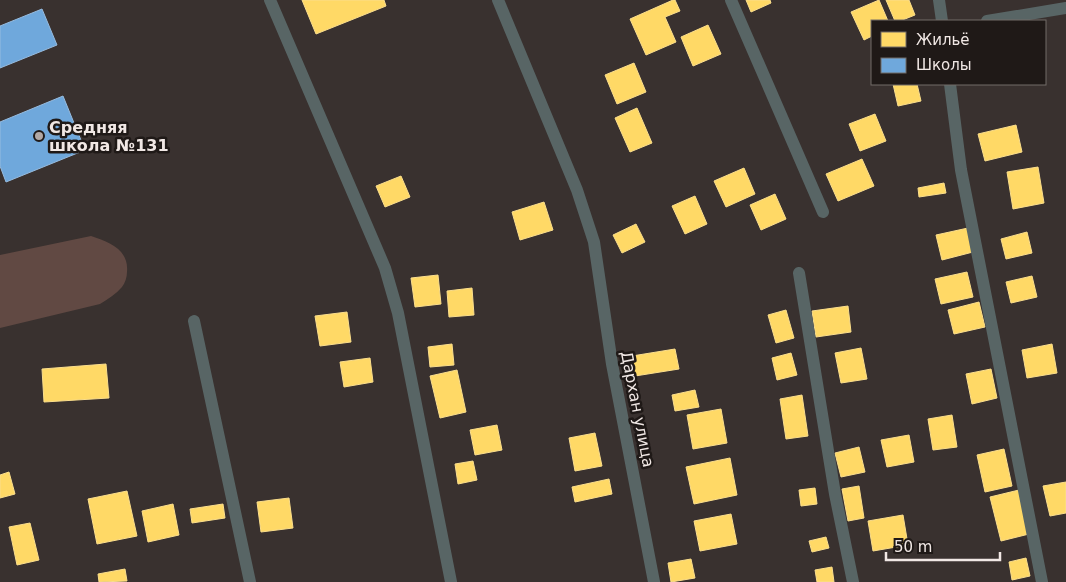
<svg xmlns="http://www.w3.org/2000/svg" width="1066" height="582" viewBox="0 0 1066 582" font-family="'DejaVu Sans',sans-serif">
	<rect width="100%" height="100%" fill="#39312f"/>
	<path fill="#614943" d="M91 236C110 242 129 250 127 272 127 277 125 283 122 287 116 294 108 299 100 304L0 328V255Z"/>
	<g fill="#ffd966" stroke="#fbde8c">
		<path d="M302 0H384L386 6 316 34Z"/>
		<path d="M673 0H675L680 11 665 17 676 42 646 55 630 19Z"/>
		<path d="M746 0H770L771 3 751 12Z"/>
		<path d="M879 0 888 21H872V36L864 40 851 12Z"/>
		<path d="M886 0H909L915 15 900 21H895Z"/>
		<path d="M708 25 721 54 693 66 681 37Z"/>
		<path d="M634 63 646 92 617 104 605 75Z"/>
		<path d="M893 84H917L921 101 898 106Z"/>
		<path d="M637 108 652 143 630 152 615 118Z"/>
		<path d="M875 114 886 141 860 151 849 124Z"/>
		<path d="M1016 125 1022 152 985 161 978 134Z"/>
		<path d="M862 159 874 186 838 201 826 174Z"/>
		<path d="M1038 167 1044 203 1013 209 1007 172Z"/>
		<path d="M744 168 755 194 726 207 714 181Z"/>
		<path d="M401 176 410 197 385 207 376 186Z"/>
		<path d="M944 183 946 193 919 197 918 188Z"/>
		<path d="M775 194 786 219 761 230 750 205Z"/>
		<path d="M695 196 707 224 685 234 672 206Z"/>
		<path d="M544 202 553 230 520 240 512 212Z"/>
		<path d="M636 224 645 242 622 253 613 235Z"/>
		<path d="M968 228 973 252 942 260 936 235Z"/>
		<path d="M1027 232 1032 253 1006 259 1001 239Z"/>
		<path d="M967 272 973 297 941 304 935 279Z"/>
		<path d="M438 275 441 304 415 307 411 278Z"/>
		<path d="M1032 276 1037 297 1011 303 1006 282Z"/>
		<path d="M472 288 474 315 449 317 447 291Z"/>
		<path d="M979 302 985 327 954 334 948 310Z"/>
		<path d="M848 306 851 332 816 337 812 311Z"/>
		<path d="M786 310 794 338 776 343 768 315Z"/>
		<path d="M347 312 351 342 320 346 315 316Z"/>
		<path d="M452 344 454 365 430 367 428 347Z"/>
		<path d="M1052 344 1057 373 1027 378 1022 350Z"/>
		<path d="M861 348 867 379 841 383 835 353Z"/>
		<path d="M675 349 679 369 635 376 632 356Z"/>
		<path d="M791 353 797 375 777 380 772 358Z"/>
		<path d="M370 358 373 382 344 387 340 362Z"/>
		<path d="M106 364 109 398 44 402 42 369Z"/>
		<path d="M991 369 997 398 972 404 966 374Z"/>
		<path d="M457 370 466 412 440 418 430 376Z"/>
		<path d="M695 390 699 407 675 411 672 395Z"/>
		<path d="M802 395 808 436 786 439 780 399Z"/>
		<path d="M721 409 727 443 693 449 687 415Z"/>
		<path d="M952 415 957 447 933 450 928 419Z"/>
		<path d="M497 425 502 450 475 455 470 430Z"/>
		<path d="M595 433 602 466 575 471 569 438Z"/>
		<path d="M909 435 914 462 887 467 881 440Z"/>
		<path d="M859 447 865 472 841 477 835 453Z"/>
		<path d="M1004 449 1012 486 985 492 977 455Z"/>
		<path d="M730 458 737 495 694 504 686 467Z"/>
		<path d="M473 461 477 480 458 484 455 464Z"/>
		<path d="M9 472 15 494 0 498V475Z"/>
		<path d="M609 479 612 494 575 502 572 487Z"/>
		<path d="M1066 482V513L1050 516 1043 486Z"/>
		<path d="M859 486 864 518 848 521 842 489Z"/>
		<path d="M815 488 817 504 801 506 799 490Z"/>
		<path d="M1019 490 1029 534 1001 541 990 497Z"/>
		<path d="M127 491 137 536 97 544 88 499Z"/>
		<path d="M289 498 293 528 261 532 257 502Z"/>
		<path d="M173 504 179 535 148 542 142 511Z"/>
		<path d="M223 504 225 518 192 523 190 509Z"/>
		<path d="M731 514 737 544 700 551 694 521Z"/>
		<path d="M903 515 908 545 873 551 868 521Z"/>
		<path d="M30 523 39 560 17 565 9 527Z"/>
		<path d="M826 537 829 548 812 552 809 541Z"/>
		<path d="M1026 558 1030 576 1012 580 1009 562Z"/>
		<path d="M691 559 695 578 671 582 668 563Z"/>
		<path d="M832 567 834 582H817L815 570Z"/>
		<path d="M125 569 127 581 99 582 98 574Z"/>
	</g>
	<g fill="#6fa8dc" stroke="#96bbdf">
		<path d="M42 9 57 45 0 68V26Z"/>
		<path d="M63 96 85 150 6 182 0 166V122Z"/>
	</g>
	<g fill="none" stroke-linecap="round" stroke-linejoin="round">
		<g stroke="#586565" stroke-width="12">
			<path d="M270 0 385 268 398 313 451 582"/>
			<path d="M498 0 577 190 594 242 612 364 654 582"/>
			<path d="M731 0 823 212"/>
			<path d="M939 0 942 21"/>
			<path d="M987 21 1066 8"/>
			<path d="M950 84 961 170 1042 582"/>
			<path d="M799 273 835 494 853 582"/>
			<path d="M194 321 250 582"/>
		</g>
	</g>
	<circle fill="#b1a8a5" stroke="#1f1917" stroke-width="2" cx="39" cy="136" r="5"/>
	<g text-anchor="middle" stroke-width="5" stroke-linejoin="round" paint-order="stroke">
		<g font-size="16" font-weight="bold" fill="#f1e8e5" stroke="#1f1917" text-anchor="start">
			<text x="49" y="133">Средняя<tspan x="49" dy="18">школа №131</tspan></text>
		</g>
		<g font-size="16" fill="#f1e8e5" stroke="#1f1917">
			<text transform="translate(638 409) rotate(79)" y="6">Дархан улица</text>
		</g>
	</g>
	<rect x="871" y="20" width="175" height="65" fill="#1f1917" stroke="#736c69"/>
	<rect x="881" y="32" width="25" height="15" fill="#ffd966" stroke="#736c69"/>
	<text x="916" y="45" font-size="15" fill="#f1e8e5">Жильё</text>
	<rect x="881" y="58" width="25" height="15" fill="#6fa8dc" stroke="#736c69"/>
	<text x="916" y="70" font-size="15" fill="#f1e8e5">Школы</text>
	<path d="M886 552v8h114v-8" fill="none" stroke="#f1e8e5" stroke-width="2.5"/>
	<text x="894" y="552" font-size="15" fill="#f1e8e5" stroke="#1f1917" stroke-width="4" paint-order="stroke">50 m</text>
</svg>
